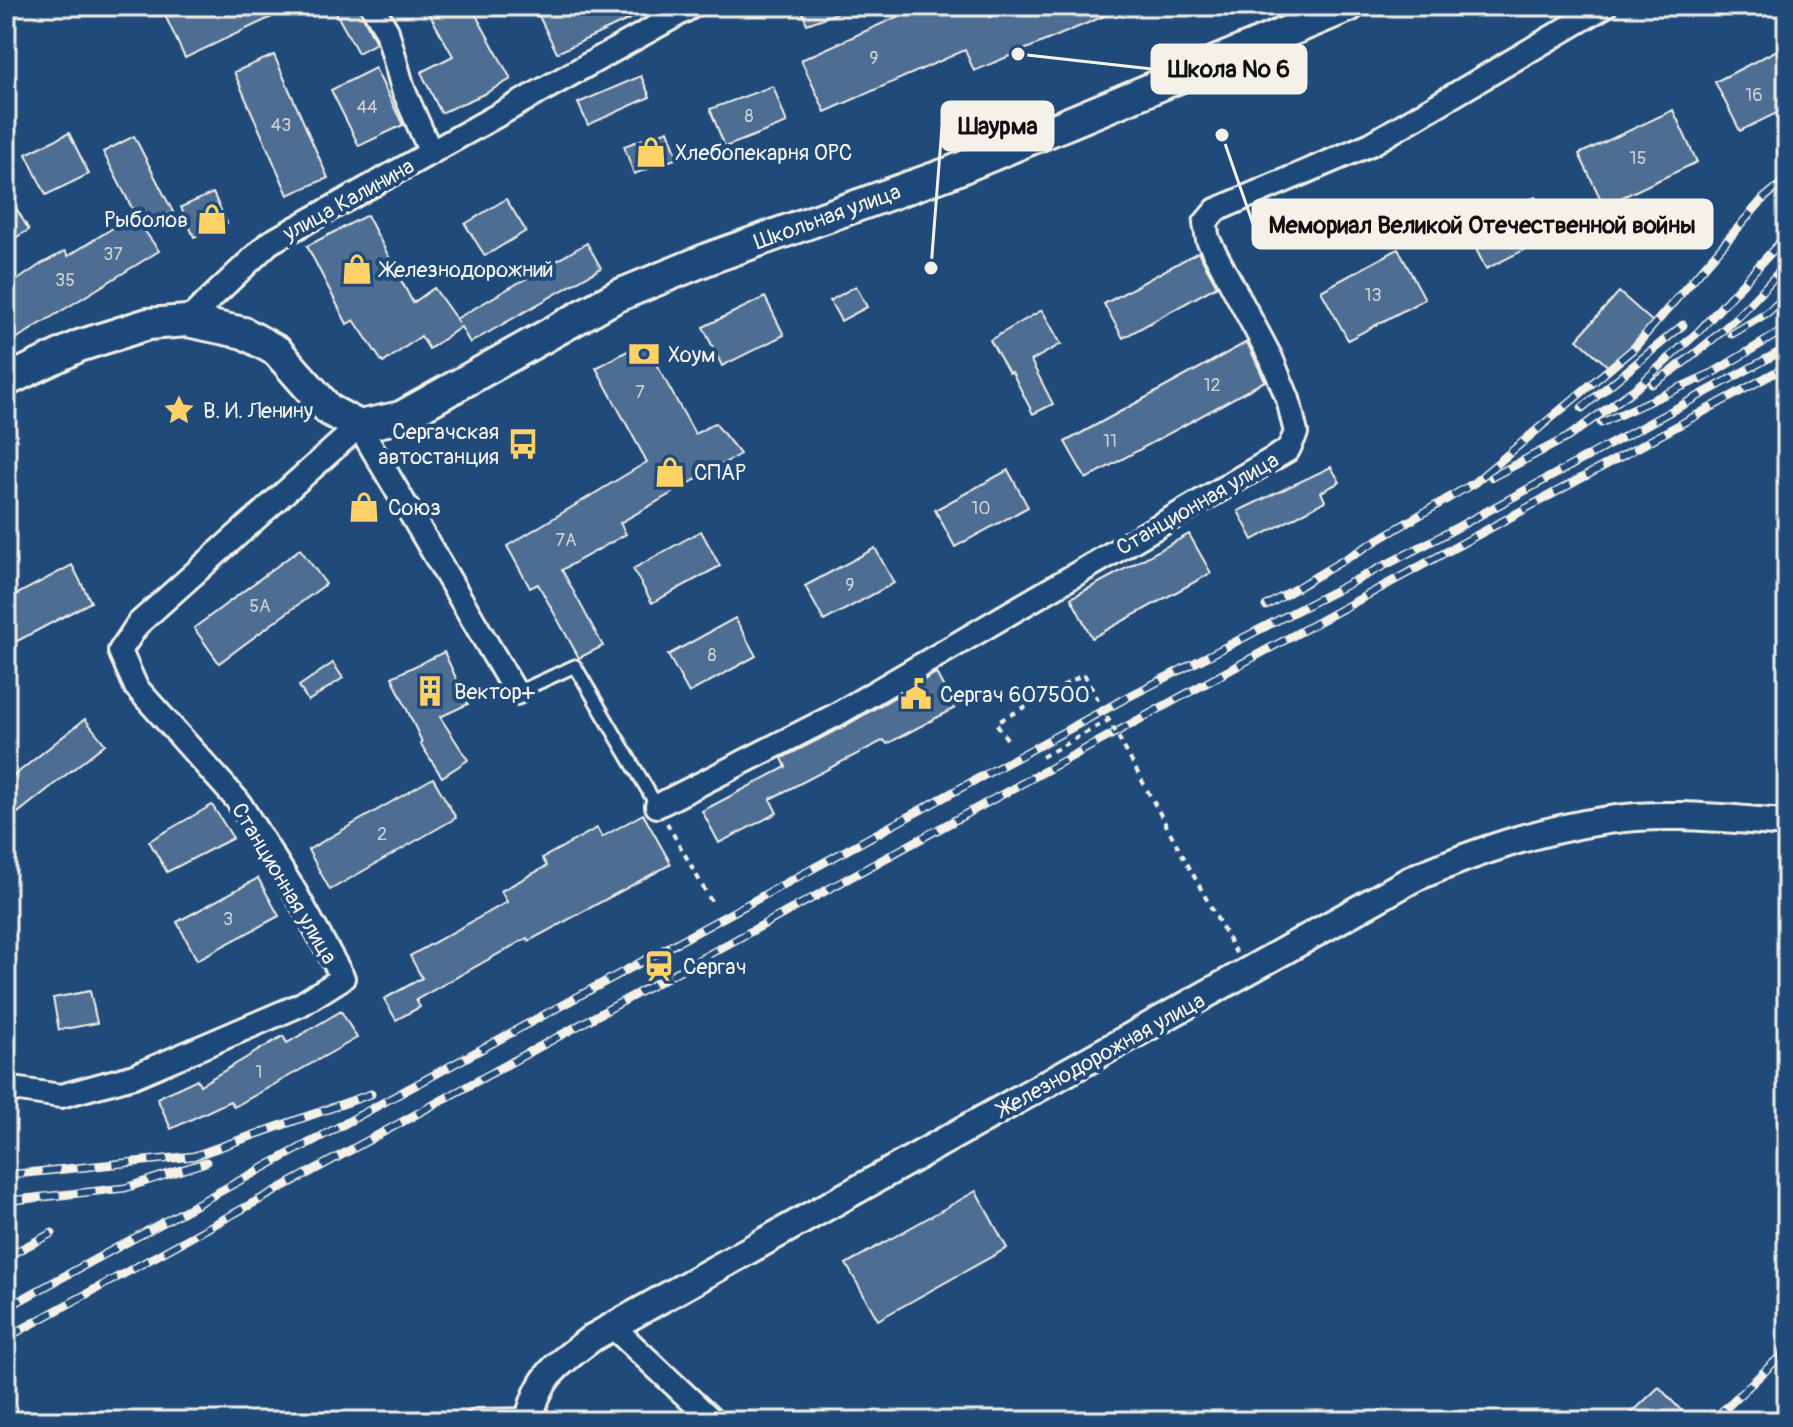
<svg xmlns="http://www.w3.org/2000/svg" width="1793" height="1427" viewBox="0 0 1793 1427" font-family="Pangolin,sans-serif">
	<rect width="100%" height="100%" fill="#1f4a7a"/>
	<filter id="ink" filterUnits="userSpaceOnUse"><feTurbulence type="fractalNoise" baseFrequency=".0125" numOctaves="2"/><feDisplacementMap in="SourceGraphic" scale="16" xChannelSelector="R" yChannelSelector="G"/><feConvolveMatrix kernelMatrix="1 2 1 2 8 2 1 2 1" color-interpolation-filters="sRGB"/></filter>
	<g filter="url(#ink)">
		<g fill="#4d6e92" stroke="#f4f1e8" stroke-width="2">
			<path d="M180 6H295L185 58 164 13Z"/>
			<path d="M332 6H358L376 43 358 53Z"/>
			<path d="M425 6H471L511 79 484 94 441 113 421 72 453 56Z"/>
			<path d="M534 6H651V9L557 53Z"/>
			<path d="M800 6H850L851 8 807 24Z"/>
			<path d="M906 6H985L990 17 1014 6H1128L974 71 965 50 825 112 801 60 908 12Z"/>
			<path d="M1787 45V108L1740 131 1715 82Z"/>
			<path d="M274 55 328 178 288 195 234 72Z"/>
			<path d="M375 68 403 125 359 146 331 90Z"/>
			<path d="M641 76 650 97 588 125 578 103Z"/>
			<path d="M773 86 787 123 725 147 710 109Z"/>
			<path d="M1673 110 1697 162 1604 206 1579 154Z"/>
			<path d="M668 130 678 158 634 174 624 146Z"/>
			<path d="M69 133 89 174 46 195 26 154Z"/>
			<path d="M134 136 173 212 142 227 159 251 6 345V288L41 264 65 251 68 256 135 214 103 152Z"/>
			<path d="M6 191 29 230 6 243Z"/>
			<path d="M213 193 227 223 194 237 181 207Z"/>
			<path d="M1535 197 1554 235 1486 269 1467 231Z"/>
			<path d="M506 199 526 231 485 256 465 224Z"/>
			<path d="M367 215 413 303 434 288 459 323 456 319 587 243 601 268 470 343 461 327 429 349 421 336 383 363 354 320 347 324 307 246Z"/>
			<path d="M1398 249 1425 299 1348 340 1321 291Z"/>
			<path d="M1198 252 1217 286 1123 338 1104 304Z"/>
			<path d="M856 286 867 307 841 321 830 301Z"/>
			<path d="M1619 292 1653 322 1611 369 1577 339Z"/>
			<path d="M765 297 784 335 722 366 703 327Z"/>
			<path d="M1042 310 1061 344 1031 361 1053 404 1033 414 1012 372 1009 373 990 340Z"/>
			<path d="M644 342 695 434 715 423 740 454 620 523 626 534 562 570 603 646 579 658 538 584 530 588 507 546 647 462 596 368Z"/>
			<path d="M1247 342 1265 381 1086 479 1065 442Z"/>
			<path d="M1331 467 1340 482 1321 492 1325 501 1253 540 1238 511Z"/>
			<path d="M1008 470 1028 507 955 547 935 510Z"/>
			<path d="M701 531 720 566 652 603 633 569Z"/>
			<path d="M1189 534 1211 573 1092 638 1071 598Z"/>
			<path d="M875 548 894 583 824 621 805 586Z"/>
			<path d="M300 549 326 584 219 663 194 628Z"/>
			<path d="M72 565 91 602 6 647V600Z"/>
			<path d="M735 618 756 656 689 693 668 655Z"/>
			<path d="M444 652 468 704 440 717 468 760 442 777 420 743 422 742 392 677Z"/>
			<path d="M333 663 343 678 308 701 299 686Z"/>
			<path d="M936 673 955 708 887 744 884 740 770 799 777 813 719 843 702 811 786 767 782 758 843 727Z"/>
			<path d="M85 719 105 744 14 816 6 806V782Z"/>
			<path d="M433 778 456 818 330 890 308 850Z"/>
			<path d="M212 805 233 838 167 872 149 841Z"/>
			<path d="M643 814 671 864 529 941 527 938 416 1000 420 1007 396 1020 384 999 422 978 410 956 507 902 501 891 547 866 542 858 597 828 602 837Z"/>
			<path d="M258 878 279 916 197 960 177 922Z"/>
			<path d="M90 991 97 1023 59 1030 53 998Z"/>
			<path d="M341 1011 357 1038 234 1107 230 1101 171 1129 157 1098 197 1079 200 1085 283 1036 287 1043Z"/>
			<path d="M976 1191 1007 1248 878 1320 846 1264Z"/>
			<path d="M1659 1387 1691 1421H1623Z"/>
		</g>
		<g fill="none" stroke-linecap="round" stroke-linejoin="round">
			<defs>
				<g id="service">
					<path d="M659 6 668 21"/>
					<path d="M516 693 575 666 657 806"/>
				</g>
				<g id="minor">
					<path d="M372 6 387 31 403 89 431 153"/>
					<path d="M187 321 269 243 693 6"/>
					<path d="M657 806 836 715 1288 450 1296 433 1288 399 1271 358 1208 240 1205 223 1216 210 1371 144 1605 6"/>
					<path d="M6 1088 61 1096 134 1076 300 1005 343 978 294 890 238 801 136 687 120 651 138 624 359 426 516 693"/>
					<path d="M613 1327 713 1421"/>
					<path d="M477 1421 529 1420"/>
				</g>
				<path id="tertiary" d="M529 1421C538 1376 557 1365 592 1338L1414 878C1478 851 1539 830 1608 820 1666 811 1729 819 1787 823"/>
				<path id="secondary" d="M6 381 79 346 148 324 187 321 244 333 277 351 329 410 359 426 401 417 617 296 710 258 949 173 1349 6"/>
			</defs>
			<use href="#service" stroke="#f4f1e8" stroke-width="17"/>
			<use href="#minor" stroke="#f4f1e8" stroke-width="28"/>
			<use href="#tertiary" stroke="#f4f1e8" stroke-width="32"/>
			<use href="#secondary" stroke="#f4f1e8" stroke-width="36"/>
			<g stroke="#f4f1e8" stroke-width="4" stroke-dasharray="6 6" stroke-linecap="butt">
				<path d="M1007 739 996 723 1084 674"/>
				<path d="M1042 757 1109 720"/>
				<path d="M667 823 711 901"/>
			</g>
			<use href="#service" stroke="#1f4a7a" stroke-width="11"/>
			<use href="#minor" stroke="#1f4a7a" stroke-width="22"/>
			<use href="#tertiary" stroke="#1f4a7a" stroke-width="26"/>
			<use href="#secondary" stroke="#1f4a7a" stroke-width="30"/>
			<defs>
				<g id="rail">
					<path d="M1732 334 1767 313 1787 295"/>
					<path d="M1701 380 1787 328"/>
					<path d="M1652 384C1708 349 1743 313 1787 263"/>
					<path d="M1582 408 1683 325"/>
					<path d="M1601 423 1710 374"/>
					<path d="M1492 477 1568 437 1636 388 1699 331 1787 235"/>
					<path d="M1266 606 1474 483 1633 349 1763 199 1787 179"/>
					<path d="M6 1175 194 1156 371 1094"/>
					<path d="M6 1201 125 1188 206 1162"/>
					<path d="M6 1257 52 1233"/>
					<path d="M6 1308 1126 698 1436 539 1787 348"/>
					<path d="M6 1338 1787 366"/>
					<path d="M1712 1421 1787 1350"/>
				</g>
			</defs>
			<use href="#rail" stroke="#f4f1e8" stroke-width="9"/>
			<use href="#rail" stroke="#1f4a7a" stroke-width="6" stroke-dasharray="18" stroke-linecap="butt"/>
			<path stroke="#f4f1e8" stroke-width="4" stroke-dasharray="6 6" stroke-linecap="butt" d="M1084 674 1238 957"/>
		</g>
	</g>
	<defs>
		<symbol id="shop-bare" viewBox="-9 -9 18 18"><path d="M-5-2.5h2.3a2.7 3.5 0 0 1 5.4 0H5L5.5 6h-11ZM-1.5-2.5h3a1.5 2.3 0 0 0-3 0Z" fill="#ffd166" stroke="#1f4a7a" stroke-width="2.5" paint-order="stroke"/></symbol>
		<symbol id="bank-bare" viewBox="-9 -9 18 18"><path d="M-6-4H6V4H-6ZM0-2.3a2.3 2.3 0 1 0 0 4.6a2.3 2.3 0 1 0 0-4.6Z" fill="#ffd166" stroke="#1f4a7a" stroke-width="2.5" paint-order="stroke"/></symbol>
		<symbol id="sight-bare" viewBox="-9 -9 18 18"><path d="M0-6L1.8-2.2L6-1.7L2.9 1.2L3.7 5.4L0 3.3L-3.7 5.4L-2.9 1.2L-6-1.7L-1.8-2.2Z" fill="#ffd166" stroke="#1f4a7a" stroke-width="2.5" paint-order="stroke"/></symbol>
		<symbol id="bus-bare" viewBox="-9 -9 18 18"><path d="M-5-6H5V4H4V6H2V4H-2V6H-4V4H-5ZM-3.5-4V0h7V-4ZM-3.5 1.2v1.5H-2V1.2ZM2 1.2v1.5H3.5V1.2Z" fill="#ffd166" stroke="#1f4a7a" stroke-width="2.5" paint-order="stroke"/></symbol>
		<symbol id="building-bare" viewBox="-9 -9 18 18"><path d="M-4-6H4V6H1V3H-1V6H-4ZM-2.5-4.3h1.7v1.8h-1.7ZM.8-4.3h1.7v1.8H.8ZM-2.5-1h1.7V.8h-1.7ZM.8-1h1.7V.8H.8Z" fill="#ffd166" stroke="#1f4a7a" stroke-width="2.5" paint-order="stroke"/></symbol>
		<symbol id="civic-bare" viewBox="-9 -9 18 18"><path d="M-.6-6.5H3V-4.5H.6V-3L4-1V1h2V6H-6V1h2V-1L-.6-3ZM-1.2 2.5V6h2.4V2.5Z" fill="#ffd166" stroke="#1f4a7a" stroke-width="2.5" paint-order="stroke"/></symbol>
		<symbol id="station-bare" viewBox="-9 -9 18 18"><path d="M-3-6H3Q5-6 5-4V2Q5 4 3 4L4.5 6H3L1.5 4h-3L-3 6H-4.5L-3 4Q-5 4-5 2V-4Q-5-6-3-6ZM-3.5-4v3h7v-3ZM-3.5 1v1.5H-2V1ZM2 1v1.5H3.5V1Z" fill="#ffd166" stroke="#1f4a7a" stroke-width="2.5" paint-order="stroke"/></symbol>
	</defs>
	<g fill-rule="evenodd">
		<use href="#shop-bare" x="629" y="130" width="44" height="44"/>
		<use href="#shop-bare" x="190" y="197" width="44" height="44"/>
		<use href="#shop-bare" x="335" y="247" width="44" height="44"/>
		<use href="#bank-bare" x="622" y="332" width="44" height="44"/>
		<use href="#sight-bare" x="157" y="388" width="44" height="44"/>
		<use href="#bus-bare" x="501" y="422" width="44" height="44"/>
		<use href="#shop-bare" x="648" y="450" width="44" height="44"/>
		<use href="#shop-bare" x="342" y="485" width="44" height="44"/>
		<use href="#building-bare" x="408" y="669" width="44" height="44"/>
		<use href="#civic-bare" x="894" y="672" width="44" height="44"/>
		<use href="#station-bare" x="637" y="944" width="44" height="44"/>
	</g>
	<g text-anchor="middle" stroke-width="8" stroke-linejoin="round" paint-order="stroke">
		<g font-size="18" fill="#cad0d2">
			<text x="874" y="64">9</text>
			<text x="1754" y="101">16</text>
			<text x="367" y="113">44</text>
			<text x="749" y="122">8</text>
			<text x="281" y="131">43</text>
			<text x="1638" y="164">15</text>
			<text x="113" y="260">37</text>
			<text x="65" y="286">35</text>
			<text x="1373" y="301">13</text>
			<text x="1212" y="391">12</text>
			<text x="640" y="398">7</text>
			<text x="1110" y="447">11</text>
			<text x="981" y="514">10</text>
			<text x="566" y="546">7А</text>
			<text x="850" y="591">9</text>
			<text x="260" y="612">5А</text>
			<text x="712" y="661">8</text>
			<text x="382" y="840">2</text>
			<text x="228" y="925">3</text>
			<text x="259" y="1078">1</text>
		</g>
		<g font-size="22" fill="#f4f1e8" stroke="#1f4a7a" text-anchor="start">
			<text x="675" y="160">Хлебопекарня ОРС</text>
			<text x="188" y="227" text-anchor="end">Рыболов</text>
			<text x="381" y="277">Железнодорожний</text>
			<text x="668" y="362">Хоум</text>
			<text x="203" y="418">В. И. Ленину</text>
			<text x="499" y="439" text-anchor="end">Сергачская<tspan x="499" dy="25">автостанция</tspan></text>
			<text x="694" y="480">СПАР</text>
			<text x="388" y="515">Союз</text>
			<text x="454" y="699">Вектор+</text>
			<text x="940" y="702">Сергач 607500</text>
			<text x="683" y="974">Сергач</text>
		</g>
		<g font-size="22" fill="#f4f1e8" stroke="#1f4a7a">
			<text transform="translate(348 199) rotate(-29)" y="8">улица Калинина</text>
			<text transform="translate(827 216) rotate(-20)" y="8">Школьная улица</text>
			<text transform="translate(1197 503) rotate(-30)" y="8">Станционная улица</text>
			<text transform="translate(285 883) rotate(59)" y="8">Станционная улица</text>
			<text transform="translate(1101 1054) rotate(-29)" y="8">Железнодорожная улица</text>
		</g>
	</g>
	<path fill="none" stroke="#f4f1e8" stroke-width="3" d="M1018 54L1152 69M931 268L942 126M1222 135L1253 224"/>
	<g fill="#f4f1e8" stroke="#1f4a7a" stroke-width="3">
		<circle cx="1018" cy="54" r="8"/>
		<circle cx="931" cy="268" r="8"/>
		<circle cx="1222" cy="135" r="8"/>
	</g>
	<g fill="#f4f1e8" stroke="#f4f1e8" stroke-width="3">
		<rect x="1152" y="45" width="154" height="48" rx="8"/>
		<rect x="942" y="102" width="111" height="48" rx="8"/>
		<rect x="1253" y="200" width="459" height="48" rx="8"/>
	</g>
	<g font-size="24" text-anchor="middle" font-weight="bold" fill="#111">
		<text x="1229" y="77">Школа № 6</text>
		<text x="998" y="134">Шаурма</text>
		<text x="1482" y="233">Мемориал Великой Отечественной войны</text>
	</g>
	<rect width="1793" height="1427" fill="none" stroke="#1f4a7a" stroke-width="32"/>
	<rect x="16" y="16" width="1761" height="1395" fill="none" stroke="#f4f1e8" stroke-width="3" filter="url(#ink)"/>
</svg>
